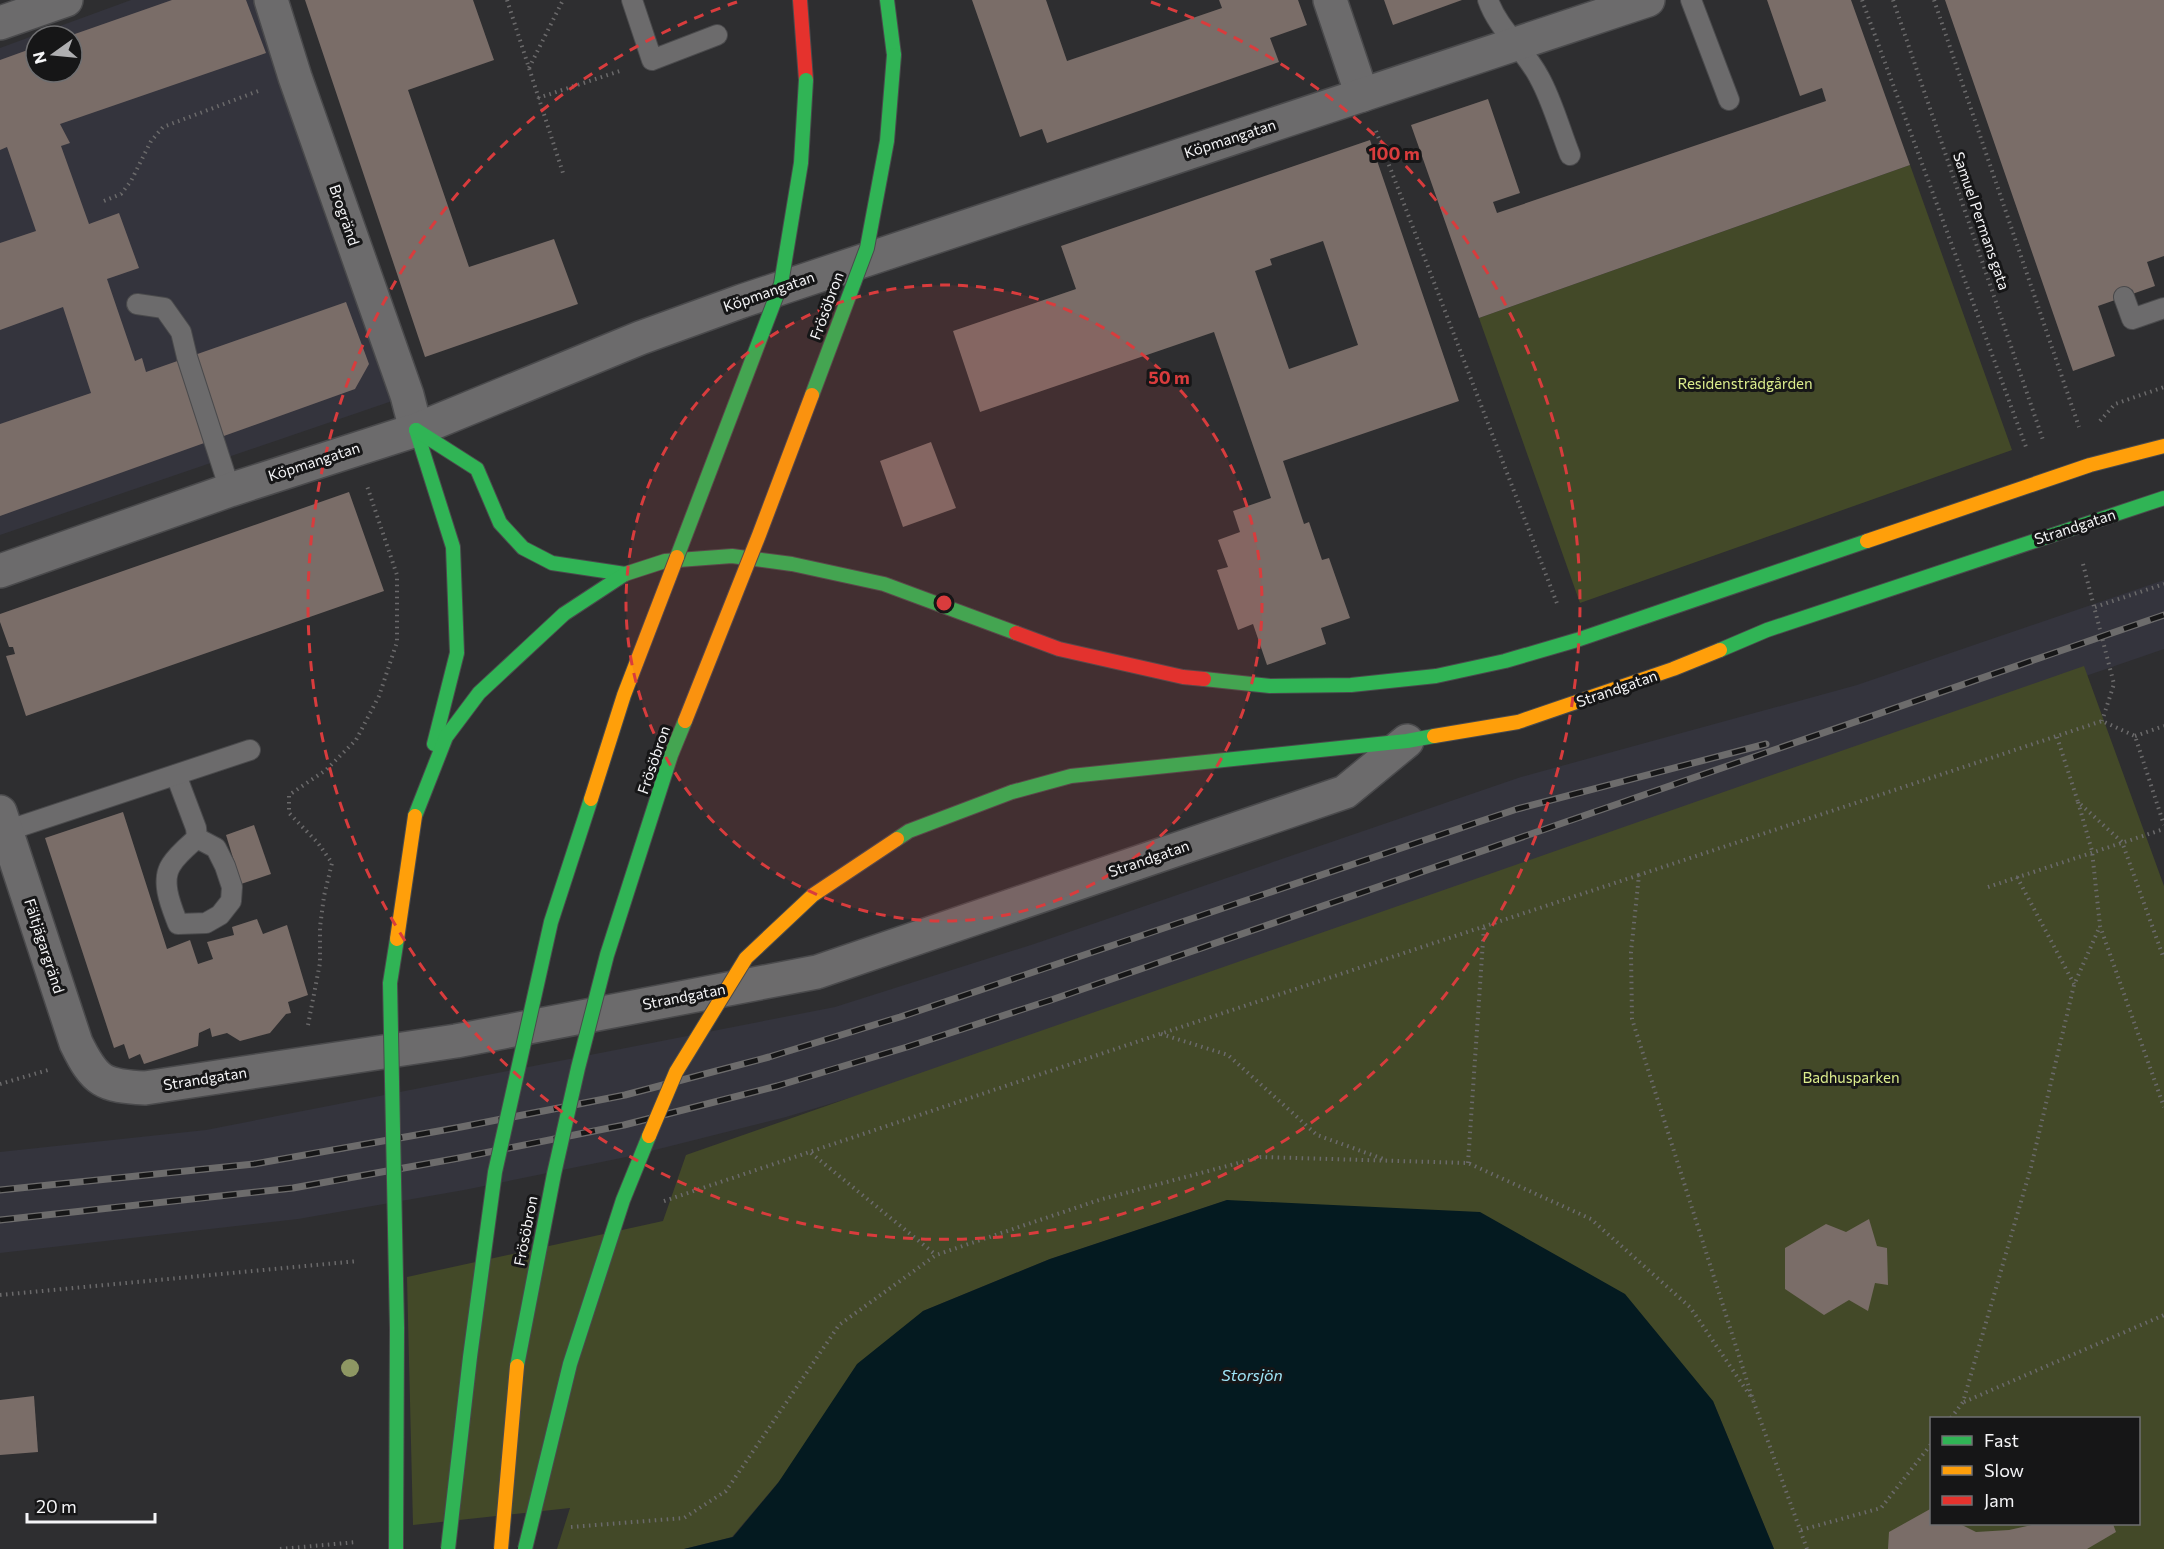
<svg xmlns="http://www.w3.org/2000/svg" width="2164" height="1549" viewBox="0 0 2164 1549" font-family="Commissioner,sans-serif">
	<rect width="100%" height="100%" fill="#2e2e30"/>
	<g fill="#34343d" fill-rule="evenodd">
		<path d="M131 0H263L398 399 0 535V48ZM36 36H72V72H36Z"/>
		<path d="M2164 580V649L916 1078 786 1117 631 1156 464 1190 298 1219 0 1253V1152L206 1130 835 1007 1034 944 1521 777 1857 685Z"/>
	</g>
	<g fill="#434928" fill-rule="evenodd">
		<path d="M1910 165 2012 450 1580 603 1479 318Z"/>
		<path d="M2084 666 2164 886V1549H1774L1713 1401 1227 1200 1050 1259 923 1311 732 1537 684 1549H557L570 1508 413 1525 407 1277 663 1221 686 1155ZM1932 1418H2138V1524H1932Z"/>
	</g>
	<path fill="#041a20" d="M1227 1200 1480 1212 1625 1294 1713 1401 1774 1549H684L733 1537 778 1483 857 1364 923 1311 1050 1259Z"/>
	<g fill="#7a6d68" fill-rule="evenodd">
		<path d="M172 0H246L266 53 60 124 70 143 61 146 89 224 119 213 139 268 107 279 135 361 142 358 146 372 346 302 369 364 355 389 0 516V424L91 393 63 307 0 330V243L36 231 7 147 0 150V60L36 47V72H72V35Z"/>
		<path d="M305 0H473L494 60 408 90 469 267 554 239 578 304 425 357Z"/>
		<path d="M972 0H1046L1067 61 1222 8 1219 0H1298L1307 25 1270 38 1279 62 1047 143 1042 129 1020 137Z"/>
		<path d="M1384 0H1462L1393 25Z"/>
		<path d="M1767 0H1851L1910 165 1479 318 1411 125 1488 99 1520 193 1493 202 1497 213 1826 101 1822 88 1800 96Z"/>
		<path d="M1945 0H2164V256L2147 262 2155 286 2098 306 2115 356 2073 371Z"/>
		<path d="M1370 140 1459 401 1283 461 1304 524 1309 522 1322 560 1329 558 1350 618 1321 628 1326 644 1267 665 1253 624 1238 630 1217 570 1228 567 1218 540 1240 532 1233 511 1271 498 1214 332 980 412 953 331 1076 289 1061 246ZM1323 241 1358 345 1289 369 1255 271 1272 265 1270 259Z"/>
		<path d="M931 442 956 508 903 527 880 461Z"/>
		<path d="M349 492 384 591 26 716 6 656 15 654 13 647H9L0 622V614Z"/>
		<path d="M123 812 167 949 190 940 198 964 213 959 207 942 234 935 232 927 257 919 263 934 287 925 308 995 288 1002 291 1013 286 1014 270 1033 240 1041 227 1033 212 1037 210 1028 199 1033 198 1046 144 1064 140 1054 129 1059 124 1044 114 1048 45 838Z"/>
		<path d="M254 825 271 874 241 884 226 835Z"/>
		<path d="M1869 1219 1877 1246 1887 1248 1888 1285 1875 1283 1868 1311 1849 1300 1824 1315 1785 1289V1248L1826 1224 1846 1232Z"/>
		<path d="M34 1396 38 1452 0 1455V1400Z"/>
		<path d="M1932 1508V1524H1960L1976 1532 2009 1530 2036 1524H2113L2116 1532 2087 1549H1888L1889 1532Z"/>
	</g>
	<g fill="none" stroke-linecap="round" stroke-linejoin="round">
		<defs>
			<g id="lane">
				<path d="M632 0 652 60 717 35"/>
				<path d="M1488 0C1498 29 1525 50 1539 77 1552 100 1560 130 1570 155"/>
				<path d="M1691 0 1729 100"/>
				<path d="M2124 297 2132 319 2164 308"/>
				<path d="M137 304 164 308 181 332 187 357 230 490"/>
				<path d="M176 775 196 828 197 838C188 846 177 855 171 865 160 882 172 908 178 924L206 923 220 915 231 901 232 887 225 866 216 848 197 838"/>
				<path d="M6 831 250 750"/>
			</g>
			<g id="street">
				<path d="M271 0 295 77 407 395 416 430"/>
				<path d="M1330 0 1362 95"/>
				<path d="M0 23 66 0"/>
				<path d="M0 571 230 490 416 430 640 338 742 301 1648 0"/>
				<path d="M0 812 76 1043C95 1082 103 1086 145 1088L456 1041 817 972 1345 792 1407 741"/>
			</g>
			<g id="fast">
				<path d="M887 0 894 55"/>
				<path d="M416 430 453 547 457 653 434 744"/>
				<path d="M416 430 477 469 500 523 523 548 552 563 625 574"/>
				<path d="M1720 650 1767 630 2164 498"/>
				<path d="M1204 679 1270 686 1351 685 1436 676 1505 661 1577 640 1867 541"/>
				<path d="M1012 792 1071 776 1407 741 1434 736"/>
				<path d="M415 816 446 737 479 693 564 614 625 574 665 561 732 556 792 564 884 584 1016 633"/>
			</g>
			<g id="slow">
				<path d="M1867 541 2090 465 2164 446"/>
				<path d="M1434 736 1518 722 1673 669 1720 650"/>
			</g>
			<g id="jam">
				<path d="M800 0 806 80"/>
				<path d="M1016 633 1059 649 1183 677 1204 679"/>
			</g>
		</defs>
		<use href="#lane" stroke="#4a4a4c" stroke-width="22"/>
		<use href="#street" stroke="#4a4a4c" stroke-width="36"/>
		<use href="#fast" stroke="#4a4a4c" stroke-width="16"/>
		<use href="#slow" stroke="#4a4a4c" stroke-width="16"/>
		<use href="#jam" stroke="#4a4a4c" stroke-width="16"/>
		<g stroke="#6b6a6b" stroke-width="4" stroke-dasharray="1.5 4.5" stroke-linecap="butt">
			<path d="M507 0 563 173"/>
			<path d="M1862 0 2026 447"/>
			<path d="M1893 0 2043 440"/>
			<path d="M1934 0 2079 427"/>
			<path d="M529 68 563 0"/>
			<path d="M538 98 623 70"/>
			<path d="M1376 131 1558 606"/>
			<path d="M104 201 121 194 131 181 151 141 163 127 258 91"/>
			<path d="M2100 421 2115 404 2164 387"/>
			<path d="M2083 564 2114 684 2102 721"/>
			<path d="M2095 607 2164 584"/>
			<path d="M2135 736 2164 726"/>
			<path d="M2057 737 2078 802 2122 842 2164 959"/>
			<path d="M2078 802 2092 851 2100 926 2164 1107"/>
			<path d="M2017 877 2074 984"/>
			<path d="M1988 887 2164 829"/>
			<path d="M308 1025 320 963V927L324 896 332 863 318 843 289 813V795L326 770 356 740 379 696 397 642V575L367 486"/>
			<path d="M1161 1034 1228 1055 1317 1135 1386 1160"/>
			<path d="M0 1084 48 1070"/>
			<path d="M811 1153 936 1255"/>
			<path d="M1468 1163 1484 926"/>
			<path d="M664 1201 1160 1034 1639 875"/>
			<path d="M0 1295 358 1261"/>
			<path d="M1964 1402 2164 1315"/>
			<path d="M1951 1418 1963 1402 2031 1167 2074 985 2100 926"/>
			<path d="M571 1527 684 1518 726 1491 839 1325 936 1255 1099 1200 1261 1157 1468 1163 1591 1219 1690 1307 1753 1400"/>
			<path d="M1801 1530 1881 1508 1932 1443"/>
			<path d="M280 1549 357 1542"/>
			<path d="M1807 1549 1753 1400 1632 1019 1631 952 1639 875 2102 721 2135 736 2164 825"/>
		</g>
		<use href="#lane" stroke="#6c6b6c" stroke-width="20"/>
		<use href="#street" stroke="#6c6b6c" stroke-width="33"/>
		<use href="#fast" stroke="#30b455" stroke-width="14"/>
		<use href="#slow" stroke="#ff9f0a" stroke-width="14"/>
		<use href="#jam" stroke="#e5322d" stroke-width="14"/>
		<defs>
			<g id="rail">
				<path d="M0 1190 254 1164 461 1127 625 1095 769 1057 900 1017 1517 809 1766 744"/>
				<path d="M0 1220 293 1188 459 1158 624 1125 777 1086 907 1047 1051 1000 2164 615"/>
			</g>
		</defs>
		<use href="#rail" stroke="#6d6c6c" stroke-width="7"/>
		<use href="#rail" stroke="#161617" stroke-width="4.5" stroke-dasharray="14" stroke-linecap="butt"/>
		<defs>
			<g id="fast-bridge">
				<path d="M812 395 867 248 887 141 894 55"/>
				<path d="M677 557 781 284 801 163 806 80"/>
				<path d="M897 839 909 831 1012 792"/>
				<path d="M517 1366 554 1174 578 1068 607 955 671 755 685 721"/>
				<path d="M396 1549 397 1328 390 983 397 939"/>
				<path d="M448 1549 470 1357 495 1172 551 922 591 799"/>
				<path d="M525 1549 570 1364 623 1200 649 1136"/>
			</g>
			<g id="slow-bridge">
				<path d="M685 721 759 535 812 395"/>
				<path d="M591 799 624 695 677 557"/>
				<path d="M397 939 415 816"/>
				<path d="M649 1136 676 1072 746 958 813 895 897 839"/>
				<path d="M501 1549 517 1366"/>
			</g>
		</defs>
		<use href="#fast-bridge" stroke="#4a4a4c" stroke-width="16" stroke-linecap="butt"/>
		<use href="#slow-bridge" stroke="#4a4a4c" stroke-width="16" stroke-linecap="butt"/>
		<use href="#fast-bridge" stroke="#30b455" stroke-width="14"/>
		<use href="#slow-bridge" stroke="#ff9f0a" stroke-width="14"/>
	</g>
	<circle fill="#8e9763" cx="350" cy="1368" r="9"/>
	<circle cx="944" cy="603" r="318" fill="#d93c3d" fill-opacity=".12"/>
	<g fill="none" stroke="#d93c3d" stroke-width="3" stroke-dasharray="10 8">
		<circle cx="944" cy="603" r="318"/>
		<path d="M1151 2A636 636 0 1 1 737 2"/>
	</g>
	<g text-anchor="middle" stroke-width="6" stroke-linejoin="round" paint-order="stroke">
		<g font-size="15" fill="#f5f5f7" stroke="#161617">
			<text transform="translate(1230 139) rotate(-18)" y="5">Köpmangatan</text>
			<text transform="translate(344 215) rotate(71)" y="5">Brogränd</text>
			<text transform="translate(1981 221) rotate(71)" y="5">Samuel Permans gata</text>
			<text transform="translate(769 292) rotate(-19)" y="5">Köpmangatan</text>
			<text transform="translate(827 306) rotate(-70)" y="5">Frösöbron</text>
			<text transform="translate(314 462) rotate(-18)" y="5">Köpmangatan</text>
			<text transform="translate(2075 527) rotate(-18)" y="5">Strandgatan</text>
			<text transform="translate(1617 689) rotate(-19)" y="5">Strandgatan</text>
			<text transform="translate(654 760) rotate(-71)" y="5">Frösöbron</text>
			<text transform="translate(1149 859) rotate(-19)" y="5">Strandgatan</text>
			<text transform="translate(44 946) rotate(72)" y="5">Fältjägargränd</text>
			<text transform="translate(684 997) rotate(-11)" y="5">Strandgatan</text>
			<text transform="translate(205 1079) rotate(-9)" y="5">Strandgatan</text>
			<text transform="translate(526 1231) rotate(-79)" y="5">Frösöbron</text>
		</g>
		<g font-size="15" fill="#dced8d" stroke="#161617">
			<text x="1745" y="389">Residensträdgården</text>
			<text x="1851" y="1083">Badhusparken</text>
		</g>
		<g font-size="16" font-style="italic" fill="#a0e5f7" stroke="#161617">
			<text x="1252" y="1381">Storsjön</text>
		</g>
	</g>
	<circle cx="944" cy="603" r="9" fill="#d93c3d" stroke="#161617" stroke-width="3"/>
	<g font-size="18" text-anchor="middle" font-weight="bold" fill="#d93c3d" stroke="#161617" stroke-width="6" stroke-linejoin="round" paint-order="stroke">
		<text x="1394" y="160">100 m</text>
		<text x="1169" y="384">50 m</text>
	</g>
	<rect x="1930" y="1417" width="210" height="108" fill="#161617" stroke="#6f6f71" stroke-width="1.5"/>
	<rect x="1942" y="1436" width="30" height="9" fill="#30b455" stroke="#6f6f71" stroke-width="1.5"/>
	<text x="1984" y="1447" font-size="18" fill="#f5f5f7">Fast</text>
	<rect x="1942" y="1466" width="30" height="9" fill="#ff9f0a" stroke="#6f6f71" stroke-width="1.5"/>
	<text x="1984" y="1477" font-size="18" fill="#f5f5f7">Slow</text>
	<rect x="1942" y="1496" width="30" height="9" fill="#e5322d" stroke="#6f6f71" stroke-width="1.5"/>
	<text x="1984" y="1507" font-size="18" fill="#f5f5f7">Jam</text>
	<g transform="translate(54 54) rotate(255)"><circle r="28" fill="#161617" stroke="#6f6f71" stroke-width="1.5"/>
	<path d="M0-4.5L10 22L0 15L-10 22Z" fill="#afafb1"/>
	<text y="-9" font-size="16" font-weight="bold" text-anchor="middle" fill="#f5f5f7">N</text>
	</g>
	<path d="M27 1513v9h128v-9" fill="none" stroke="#f5f5f7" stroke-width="3"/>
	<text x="36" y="1513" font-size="18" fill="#f5f5f7" stroke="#161617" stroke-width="4.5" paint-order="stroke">20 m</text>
</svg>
